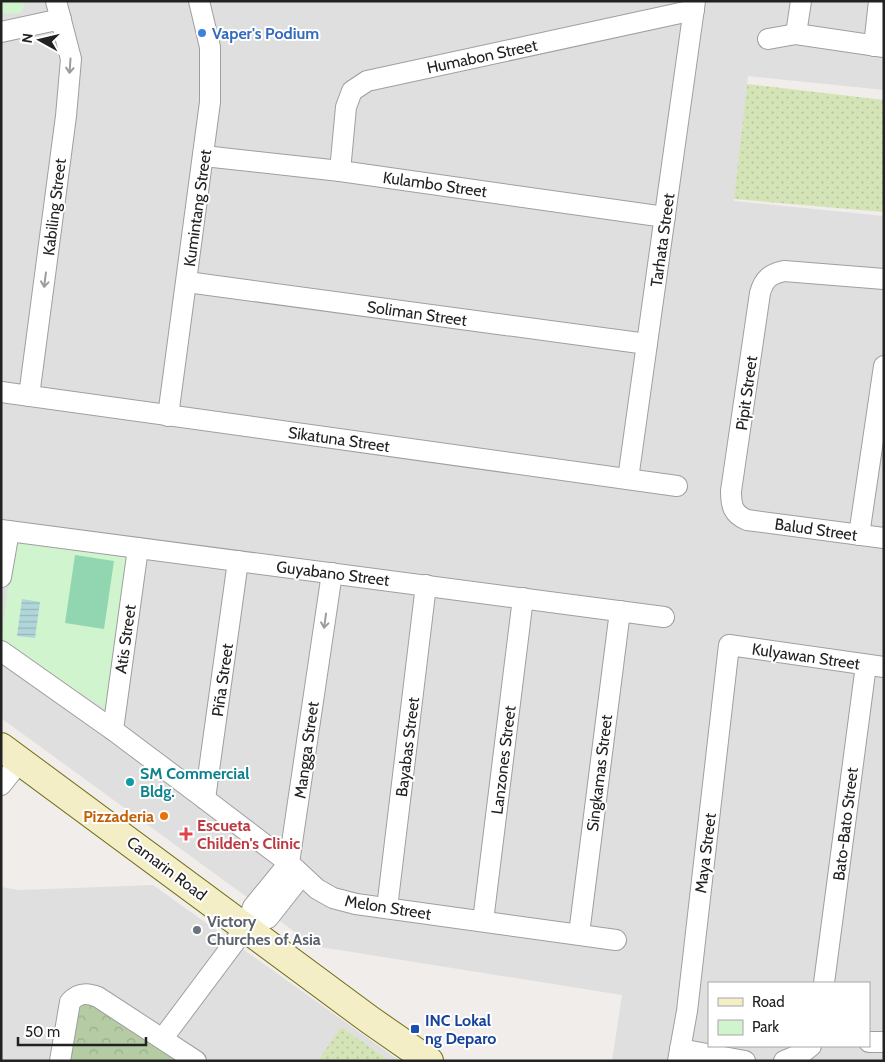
<svg xmlns="http://www.w3.org/2000/svg" width="885" height="1062" viewBox="0 0 885 1062" font-family="Cabin,sans-serif">
	<defs>
		<pattern id="grass-dots" width="8" height="8" patternUnits="userSpaceOnUse" patternTransform="scale(1.25)"><rect width="8" height="8" fill="#d4e4b7"/><path d="M2 2h.1M6 6h.1" fill="none" stroke="#b6c39d" stroke-width="1.8" stroke-linecap="round"/></pattern>
		<pattern id="forest-crowns" width="20" height="18" patternUnits="userSpaceOnUse" patternTransform="scale(1.25)"><rect width="20" height="18" fill="#b5cba4"/><path d="M2 6a3 3 0 1 1 6 0M12 15a3 3 0 1 1 6 0" fill="none" stroke="#9bae8d"/></pattern>
		<pattern id="water-rules" width="6" height="5" patternUnits="userSpaceOnUse" patternTransform="scale(1.25)"><rect width="6" height="5" fill="#b0d6d9"/><path d="M0 2.5h6" fill="none" stroke="#97b7ba"/></pattern>
	</defs>
	<rect width="100%" height="100%" fill="#f1edea"/>
	<g fill="#e0dfdf" fill-rule="evenodd">
		<path d="M1 1H884V90L748 76 734 201 884 216V1061H612L622 995 314 946 1 718ZM709 983H869V1046H709Z"/>
		<path d="M153 885 400 1061H1V887L19 890Z"/>
	</g>
	<g fill="url(#grass-dots)">
		<path d="M747 84 884 100V212L734 199Z"/>
		<path d="M341 1027 390 1061H318Z"/>
	</g>
	<path fill="url(#forest-crowns)" d="M91 1001 178 1061H65L74 1004Z"/>
	<g fill="#d0f4ce">
		<path d="M1 1H25L21 13 1 14Z"/>
		<path d="M14 542 128 558 108 711 1 641Z"/>
	</g>
	<path fill="#92d6b1" d="M75 555 114 561 104 629 65 623Z"/>
	<path fill="url(#water-rules)" d="M22 599 40 602 35 638 17 636Z"/>
	<g fill="none" stroke-linecap="round" stroke-linejoin="round">
		<defs>
			<g id="minor">
				<path d="M1 32 61 19"/>
				<path d="M796 34 801 1"/>
				<path d="M768 39 796 34 884 47"/>
				<path d="M874 46 879 1"/>
				<path d="M204 156 340 171 665 217"/>
				<path d="M340 171 346 107 352 91 367 81 694 10"/>
				<path d="M884 279 784 271C770 274 764 279 760 293L731 491C731 506 733 514 747 520L884 538"/>
				<path d="M187 282 647 344"/>
				<path d="M1 392 677 486"/>
				<path d="M29 396 66 116 71 59 56 1"/>
				<path d="M168 416 210 102V47L199 1"/>
				<path d="M628 479 695 1"/>
				<path d="M1 530 664 617"/>
				<path d="M859 535 884 366"/>
				<path d="M1 577 9 531"/>
				<path d="M1 651 113 730 205 799 289 863 317 889 333 898 356 904 616 940"/>
				<path d="M113 730 138 548"/>
				<path d="M1 785 20 761"/>
				<path d="M205 799 238 561"/>
				<path d="M387 908 426 585"/>
				<path d="M483 921 523 598"/>
				<path d="M246 927 268 918 301 876"/>
				<path d="M579 934 620 611"/>
				<path d="M824 983 866 665"/>
				<path d="M163 1038 246 927 253 907 289 863 332 573"/>
				<path d="M869 1042H884"/>
				<path d="M680 1049 745 1061"/>
				<path d="M60 1061 70 1002C78 993 86 992 98 997L196 1061"/>
				<path d="M678 1061 687 1011 729 645 884 667"/>
				<path d="M784 1061 801 1054 811 1046"/>
			</g>
			<path id="secondary" d="M1 747 370 1020 429 1061"/>
		</defs>
		<use href="#minor" stroke="#9f9f9f" stroke-width="22"/>
		<use href="#secondary" stroke="#6f6b13" stroke-width="30"/>
		<use href="#minor" stroke="#fff" stroke-width="20"/>
		<use href="#secondary" stroke="#f3eec6" stroke-width="28"/>
	</g>
	<defs><path id="oneway-shaft" d="M-6 0H5M1.5-3L5.5 0L1.5 3" fill="none" stroke-width="1.6" stroke-linecap="round" stroke-linejoin="round" transform="scale(1.25)"/></defs>
	<g stroke="#9c9c9c">
		<use href="#oneway-shaft" transform="translate(70 66) rotate(94)"/>
		<use href="#oneway-shaft" transform="translate(45 280) rotate(97)"/>
		<use href="#oneway-shaft" transform="translate(325 621) rotate(98)"/>
	</g>
	<circle fill="#3f7fe0" stroke="#fff" stroke-width="2" cx="202" cy="33" r="5"/>
	<circle fill="#0f9aa8" stroke="#fff" stroke-width="2" cx="130" cy="782" r="5"/>
	<circle fill="#e8710a" stroke="#fff" stroke-width="2" cx="164" cy="816" r="5"/>
	<path fill="#e0444e" stroke="#fff" stroke-width="2" d="M183.5 826.5h5v5h5v5h-5v5h-5v-5h-5v-5h5z"/>
	<circle fill="#6b7280" stroke="#fff" stroke-width="2" cx="197" cy="930" r="5"/>
	<rect fill="#1a4fb4" stroke="#fff" stroke-width="2" x="410" y="1024" width="10" height="10" rx="2.5"/>
	<g text-anchor="middle" stroke-width="4" stroke-linejoin="round" paint-order="stroke">
		<g font-size="16" font-weight="bold" fill="#366cbe" stroke="#fff" text-anchor="start">
			<text x="212" y="39">Vaper's Podium</text>
		</g>
		<g font-size="16" fill="#222" stroke="#fff">
			<text transform="translate(482 56) rotate(-12)" y="6">Humabon Street</text>
			<text transform="translate(435 184) rotate(8)" y="6">Kulambo Street</text>
			<text transform="translate(54 207) rotate(-83)" y="6">Kabiling Street</text>
			<text transform="translate(197 208) rotate(-82)" y="6">Kumintang Street</text>
			<text transform="translate(662 240) rotate(-82)" y="6">Tarhata Street</text>
			<text transform="translate(417 313) rotate(8)" y="6">Soliman Street</text>
			<text transform="translate(746 393) rotate(-82)" y="6">Pipit Street</text>
			<text transform="translate(339 439) rotate(8)" y="6">Sikatuna Street</text>
			<text transform="translate(816 529) rotate(8)" y="6">Balud Street</text>
			<text transform="translate(333 573) rotate(7)" y="6">Guyabano Street</text>
			<text transform="translate(125 639) rotate(-82)" y="6">Atis Street</text>
			<text transform="translate(806 656) rotate(8)" y="6">Kulyawan Street</text>
			<text transform="translate(222 680) rotate(-82)" y="6">Piña Street</text>
			<text transform="translate(407 747) rotate(-83)" y="6">Bayabas Street</text>
			<text transform="translate(306 750) rotate(-82)" y="6">Mangga Street</text>
			<text transform="translate(503 760) rotate(-83)" y="6">Lanzones Street</text>
			<text transform="translate(599 773) rotate(-83)" y="6">Singkamas Street</text>
			<text transform="translate(845 824) rotate(-83)" y="6">Bato-Bato Street</text>
			<text transform="translate(705 853) rotate(-83)" y="6">Maya Street</text>
			<text transform="translate(167 868) rotate(37)" y="6">Camarin Road</text>
			<text transform="translate(388 907) rotate(9)" y="6">Melon Street</text>
		</g>
		<g font-size="16" font-weight="bold" fill="#0d838f" stroke="#fff" text-anchor="start">
			<text x="140" y="779">SM Commercial<tspan x="140" dy="18">Bldg.</tspan></text>
		</g>
		<g font-size="16" font-weight="bold" fill="#c56008" stroke="#fff" text-anchor="end">
			<text x="154" y="822">Pizzaderia</text>
		</g>
		<g font-size="16" font-weight="bold" fill="#be3a42" stroke="#fff" text-anchor="start">
			<text x="197" y="831">Escueta<tspan x="197" dy="18">Childen's Clinic</tspan></text>
		</g>
		<g font-size="16" font-weight="bold" fill="#5b616d" stroke="#fff" text-anchor="start">
			<text x="207" y="927">Victory<tspan x="207" dy="18">Churches of Asia</tspan></text>
		</g>
		<g font-size="16" font-weight="bold" fill="#164399" stroke="#fff" text-anchor="start">
			<text x="425" y="1026">INC Lokal<tspan x="425" dy="18">ng Deparo</tspan></text>
		</g>
	</g>
	<rect width="885" height="1062" fill="none" stroke="#222222" stroke-width="5"/>
	<rect x="708" y="982" width="162" height="65" fill="#ffffff" stroke="#a7a7a7"/>
	<rect x="718" y="998" width="25" height="8" fill="#f3eec6" stroke="#a7a7a7"/>
	<text x="752" y="1007" font-size="15" fill="#222222">Road</text>
	<rect x="718" y="1020" width="25" height="15" fill="#d0f4ce" stroke="#a7a7a7"/>
	<text x="752" y="1032" font-size="15" fill="#222222">Park</text>
	<g transform="translate(40 40) rotate(278)" stroke="#ffffff" stroke-width="4" paint-order="stroke">
	<path d="M0-4L9 19L0 12L-9 19Z" fill="#222222"/>
	<text y="-8" font-size="14" font-weight="bold" text-anchor="middle" fill="#222222">N</text>
	</g>
	<path d="M18 1037v8h128v-8" fill="none" stroke="#222222" stroke-width="2.5"/>
	<text x="25" y="1037" font-size="15" fill="#222222" stroke="#ffffff" stroke-width="4" paint-order="stroke">50 m</text>
</svg>
